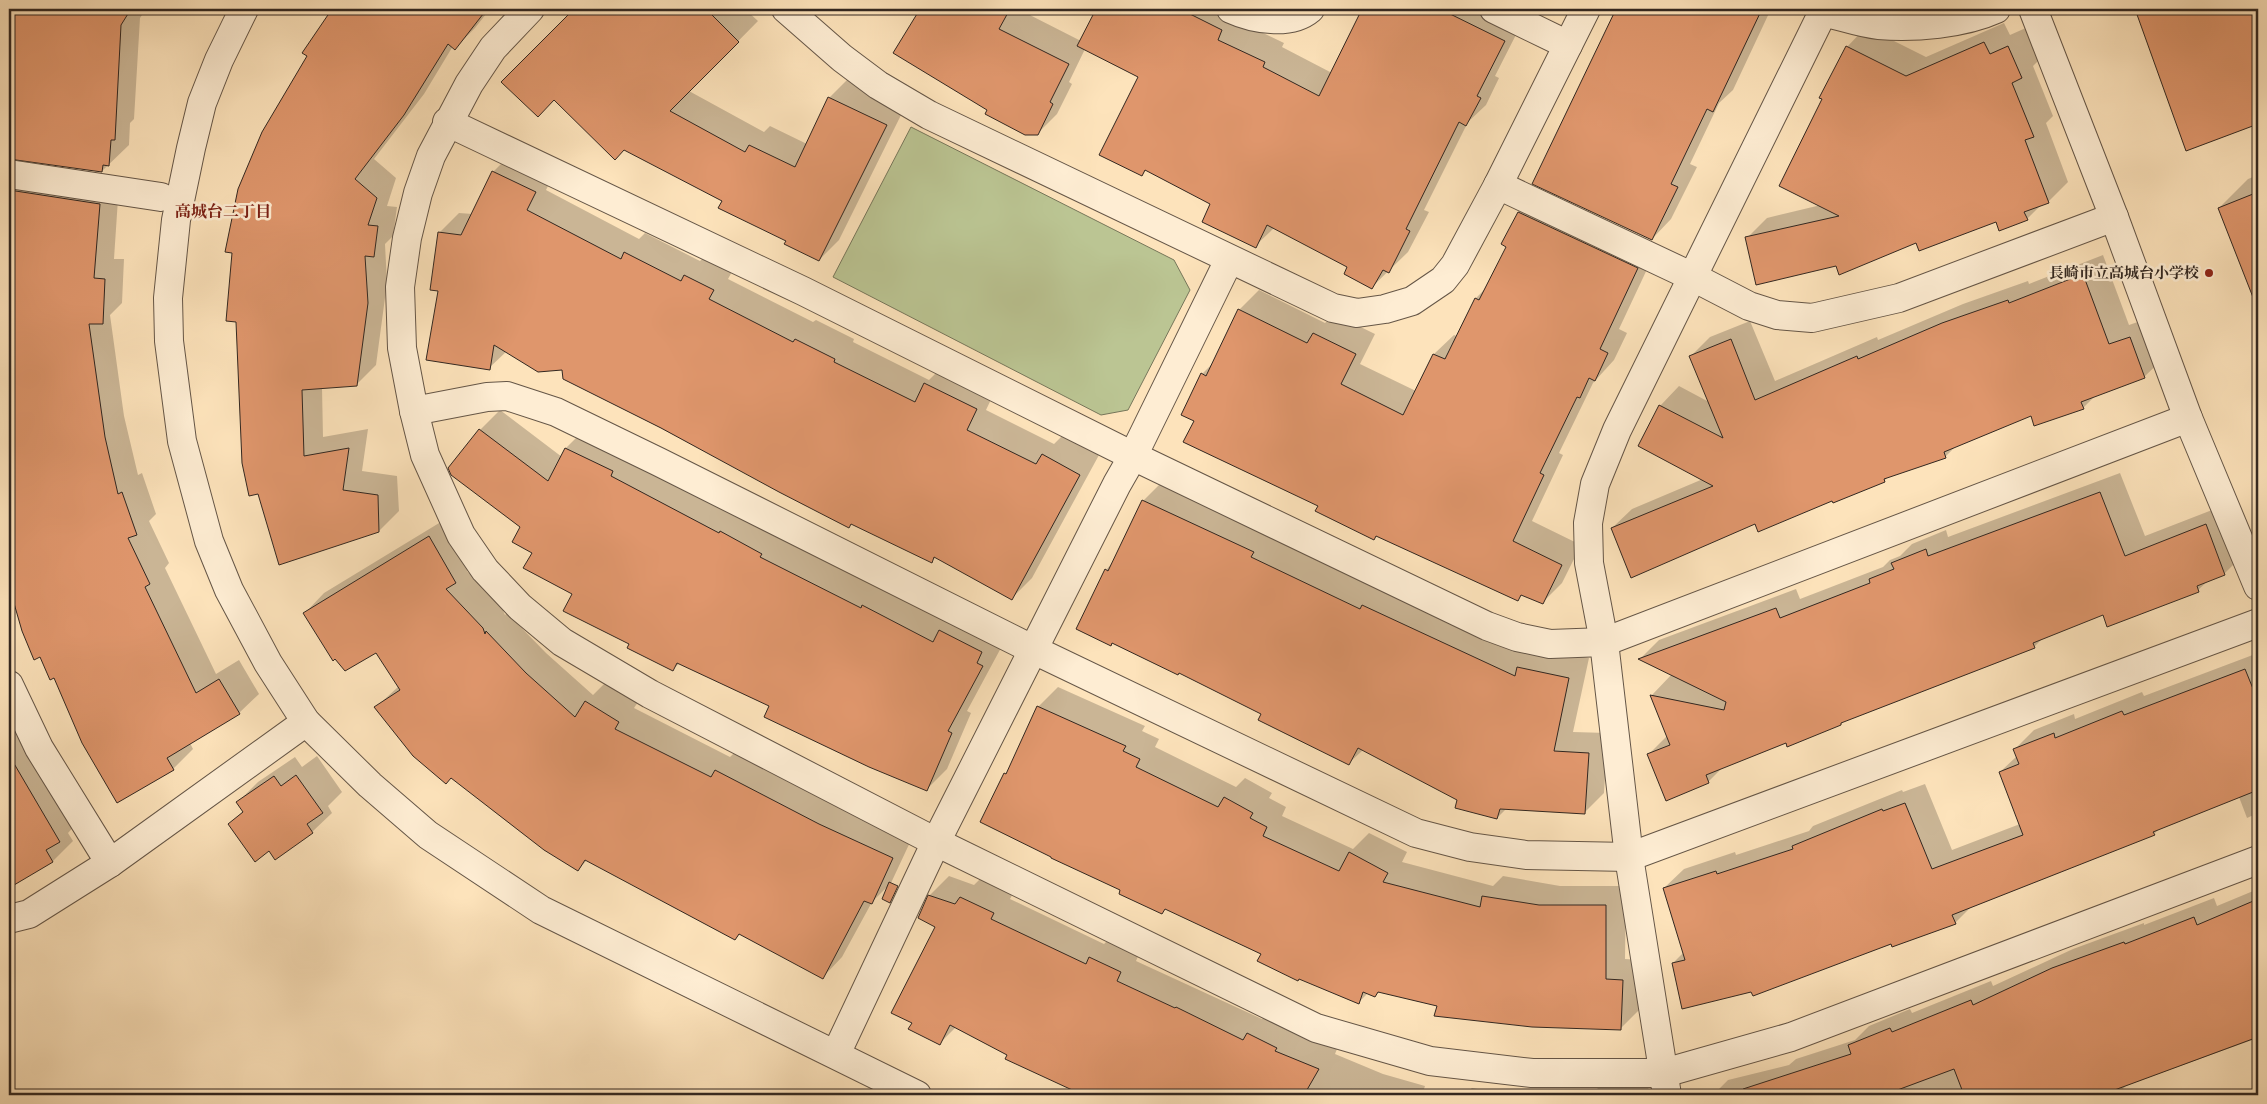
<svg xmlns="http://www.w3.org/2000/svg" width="2267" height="1104" viewBox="0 0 2267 1104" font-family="'IM FELL French Canon','Noto Serif JP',serif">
	<rect width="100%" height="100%" fill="#fde3bb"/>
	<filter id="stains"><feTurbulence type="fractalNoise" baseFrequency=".004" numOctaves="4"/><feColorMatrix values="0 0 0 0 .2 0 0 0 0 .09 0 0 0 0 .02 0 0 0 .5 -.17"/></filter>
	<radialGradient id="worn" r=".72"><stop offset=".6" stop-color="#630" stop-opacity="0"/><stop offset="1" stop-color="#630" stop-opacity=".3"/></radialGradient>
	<path fill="#bbc593" stroke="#76765a" d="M911 127 1174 260 1190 290 1128 410 1101 415 833 277Z"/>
	<g fill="#0003">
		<path d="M9 9H146L140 18 134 119 130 123 129 145 102 171 14 158 19 166 119 184 114 259H124L122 303 110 315 124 416 138 475 142 473 156 514 149 521 169 563 165 568 216 674 239 660 259 694 239 713 190 743 193 749 173 769 54 677 23 630 9 584Z"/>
		<path d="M333 9H490L475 28 455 48 453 46 424 94 374 159 396 178 387 206 397 207 393 236 385 244 387 283 376 365 356 385 322 387 323 437 368 429 362 471 397 476 399 511 379 531 279 564 309 56 303 52Z"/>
		<path d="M575 9H745L758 21 689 91 764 132 770 126 807 144 829 98 849 78 906 105 839 240 819 260 555 99 502 82Z"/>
		<path d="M921 9H1018L1081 41 1097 9H1225L1236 20 1284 43 1282 47 1332 73 1363 9H1427L1455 22 1456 20 1433 9H1499L1523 21 1495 76 1499 78 1486 105 1468 122 1424 210 1429 212 1408 252 1372 287 1349 266 1274 228 1255 246 1212 203 1147 169 1142 175 1139 77 1085 49 1069 82 1072 84 1057 114 1037 134 989 109 895 53Z"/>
		<path d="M1618 9H1771L1733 90 1719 103 1690 164 1697 167 1671 219 1652 239 1534 183Z"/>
		<path d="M2140 9H2258V122L2187 149 2137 12Z"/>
		<path d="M2004 23 2010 35 2028 27 2042 57 2033 66 2053 116 2046 123 2068 182 2048 202 2042 204 2027 219 1996 220 1836 265 1747 238 1767 218 1821 205 1824 99 1847 47 1866 27 1926 57Z"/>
		<path d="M513 152 555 172 546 190 639 239 645 233 700 261 705 256 733 270 728 279 813 322 816 320 854 339 853 342 929 380 945 364 996 389 986 410 1054 444 1063 435 1099 455 1032 578 1012 598 936 557 932 561 853 523 849 526 564 378 563 369 507 351 489 368 439 290V233L459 213 473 214 493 172Z"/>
		<path d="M2258 175V308L2219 208 2248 179Z"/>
		<path d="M1537 194 1657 248 1619 329 1627 333 1614 360 1593 383 1559 453 1563 455 1532 521 1581 545 1562 583 1542 603 1523 594 1517 600 1378 535 1374 539 1195 421 1202 374 1214 362 1239 310 1259 290 1325 323 1334 314 1375 334 1360 364 1416 391 1434 354 1454 335 1457 336 1476 298 1487 287 1508 247 1517 213Z"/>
		<path d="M2103 255 2129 325 2149 318 2164 358 2144 377 2096 395 2083 408 2032 414 1957 445 1945 457 1889 476 1884 481 1833 500 1756 523 1612 528 1632 509 1703 479 1660 406 1679 386 1709 402 1691 356 1710 337 1750 321 1775 381 1877 337 1878 340 1963 304 2028 281 2029 284Z"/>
		<path d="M500 410 562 457 566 448 586 428 1002 646 967 711 971 713 947 769 927 789 771 706 680 663 673 669 630 643 573 594 534 553 522 526 450 469 480 430Z"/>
		<path d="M2120 473 2145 536 2225 505 2244 554 2224 574 2209 580 2198 590 2104 614 2044 637 2034 647 1845 720 1841 724 1787 742 1723 767 1708 782 1648 755 1668 735 1652 695 1672 674 1640 659 1659 640 1796 589 1800 599 1883 567 1890 560 1900 556 1912 544 1946 530 1948 537Z"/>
		<path d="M1163 481 1270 537 1379 590 1383 586 1531 654 1538 648 1589 658 1573 732 1608 733 1604 793 1584 813 1506 809 1497 818 1363 750 1349 763 1262 714 1106 570 1113 562 1143 501Z"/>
		<path d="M449 517 475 562 467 571 502 608 505 615 507 613 546 653 593 695 606 682 638 702 634 708 730 757 736 751 912 838 891 883 872 902 842 957 823 977 741 933 735 939 587 860 578 870 375 708 399 686 377 651 305 613 324 593Z"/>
		<path d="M2258 653V813L2247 818 2239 797 2161 827 2154 834 1972 906 1955 923 1752 991 1673 963 1684 952 1664 888 1684 869 1735 852 1736 855 1809 831 1813 826 1902 790 1903 792 1925 784 1952 850 2020 824 2000 772 2017 756 2014 750 2034 730 2074 714 2075 719 2142 692 2144 696Z"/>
		<path d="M1058 687 1145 726 1142 731 1159 739 1155 747 1236 787 1245 778 1272 793 1269 798 1286 807 1282 816 1353 849 1369 833 1407 852 1402 862 1493 886 1503 876 1560 886H1626L1625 959 1642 960 1640 1009 1620 1029 1439 1005 1380 991 1375 996 1368 993 1359 1002 1166 908 1162 912 1122 890 1005 774 1010 769 1038 707Z"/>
		<path d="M9 707 79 821 68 833 73 841 53 861 18 881 9 865Z"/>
		<path d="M317 756 342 792 328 806 332 813 312 832 270 849 230 824 244 810 238 802 258 782 295 757 302 767Z"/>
		<path d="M949 876 974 885 981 878 1013 893 1010 899 1104 944 1110 938 1140 952 1136 961 1262 1019 1267 1014 1294 1031 1337 1049 1335 1054 1383 1074 1425 1086 1422 1095H1084L1007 1058 1009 1055 956 1027 939 1044 914 1023 937 926 929 896Z"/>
		<path d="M2258 889V1038L2127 1085 2116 1095H1713L1728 1080 1789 1065 1796 1059 1855 1040 1869 1026 1910 1009 1912 1013 1991 981 1993 986 2073 949 2144 923V925L2214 898 2217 906Z"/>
		<path d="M1648 1084 1649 1095H1591L1598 1088Z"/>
		<path d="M1472 1088 1513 1095H1464Z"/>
	</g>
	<g fill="#df966c" stroke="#322720">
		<path d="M9 9H131L121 25 115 140H111L109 166 103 165 102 172 9 159Z"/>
		<path d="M332 9H487L455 50 448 44 404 115 355 179 377 198 368 225 378 226 374 257 365 256 368 303 357 386 302 390 304 456 349 448 343 490 378 495 379 532 279 565 258 494 249 496 242 463 236 322 226 321 232 253 225 252 238 189 262 132 307 56 302 53Z"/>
		<path d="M574 9H706L739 42 670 111 745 152 749 145 795 167 828 97 887 125 819 261 784 244 786 241 718 208 722 201 624 150 615 160 554 100 538 117 501 82Z"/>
		<path d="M920 9H1010L999 29 1069 64 1050 102 1053 104 1038 135H1025L985 114 987 110 893 53Z"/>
		<path d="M1096 9H1180L1222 30 1218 40 1265 62 1263 67 1319 96 1362 9H1440L1505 41 1477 96 1481 98 1466 126 1459 122 1406 229 1410 231 1389 273 1383 270 1372 289 1344 274 1347 267 1267 225 1256 248 1202 222 1210 204 1145 170 1142 176 1099 155 1138 77 1077 46Z"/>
		<path d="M1616 9H1762L1713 112 1707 109 1671 184 1678 187 1652 240 1532 184Z"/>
		<path d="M2135 9H2258V124L2186 151Z"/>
		<path d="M1984 42 1990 54 2008 46 2022 78 2012 83 2034 137 2025 140 2049 203 2024 212 2028 220 1999 231 1996 222 1919 251 1916 243 1839 275 1836 266 1756 285 1745 237 1839 216 1779 186 1822 99 1819 98 1846 46 1906 76Z"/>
		<path d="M492 171 536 192 527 210 621 259 624 252 681 281 684 275 714 290 709 299 793 342 795 339 835 359 834 362 915 402 924 383 977 409 967 430 1036 464 1042 454 1080 475 1012 600 934 557 932 563 851 524 849 528 779 492 661 428 563 379 562 370 538 372 494 345 490 370 426 360 438 291 430 290 438 232 461 235Z"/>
		<path d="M9 190 100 204 94 278 105 279 103 324H89L105 437 118 494 122 492 137 535 128 538 150 584 145 587 196 693 219 679 240 714 167 758 174 770 117 803 82 743 54 678 50 680 40 657 34 660 22 631 9 586Z"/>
		<path d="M2258 192V305H2256L2218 208Z"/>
		<path d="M1518 212 1638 268 1600 349 1608 353 1595 381 1589 378 1580 398 1577 397 1540 473 1544 475 1513 541 1562 565 1543 604 1521 595 1518 601 1376 536 1374 540 1315 511 1318 506 1183 442 1194 421 1181 415 1201 373 1206 376 1238 309 1307 343 1313 333 1356 354 1341 384 1403 415 1433 354 1445 359 1475 298 1479 300 1506 247 1501 244Z"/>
		<path d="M2083 274 2109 344 2130 337 2145 378 2081 402 2084 409 2034 426 2031 416 1944 452 1946 458 1884 479 1885 482 1833 503 1832 501 1758 532 1755 524 1631 578 1611 528 1713 486 1638 446 1659 405 1723 438 1689 356 1731 339 1755 400 1857 356 1858 359 1942 323 2008 300 2009 303Z"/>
		<path d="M479 429 548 481 565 448 613 471 611 476 719 533 720 531 762 554 760 557 861 608 862 605 933 642 939 630 982 652 977 663 983 666 948 731 952 733 927 791 869 767 764 717 769 706 677 663 673 671 627 648 629 644 563 611 572 594 523 568 532 553 512 542 520 527 451 475 448 468Z"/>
		<path d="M2100 492 2125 556 2206 524 2225 575 2197 586 2199 592 2107 627 2103 615 2033 643 2035 648 1841 723V725L1787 747 1786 743 1706 775 1709 783 1666 801 1647 754 1670 745 1650 695 1724 710 1726 702 1638 659 1776 608 1780 618 1870 583 1869 579 1894 569 1891 563 1926 549 1928 556Z"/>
		<path d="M1142 500 1254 552 1251 557 1360 609 1362 605 1515 676 1517 667 1569 678 1554 751 1589 753 1585 814 1500 809 1497 819 1455 808 1457 800 1358 748 1349 765 1258 720 1261 714 1179 673 1178 675 1112 643 1111 646 1076 629 1105 569 1108 571Z"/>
		<path d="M429 536 456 583 446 589 483 628 485 634 486 631 526 673 575 717 585 701 619 722 615 729 711 777 715 770 819 824 893 858 872 904 864 901 823 979 739 934 735 940 585 860 578 871 544 850 451 778 446 784 413 756 374 707 400 690 376 653 345 671 335 659 333 661 303 613Z"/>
		<path d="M2245 669 2258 701V790L2153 832 2155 835 1952 915 1956 924 1892 947 1891 944 1753 996 1751 992 1682 1009 1672 963 1685 960 1663 888 1716 871 1717 874 1793 849 1792 846 1882 809 1883 811 1905 803 1932 869 2023 835 1999 772 2019 764 2013 749 2054 733 2055 738 2122 711 2124 715Z"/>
		<path d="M1037 706 1126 746 1123 751 1140 759 1136 767 1218 807 1224 797 1253 813 1250 818 1267 827 1263 836 1339 871 1349 852 1388 873 1383 882 1480 907 1482 896 1539 905H1606V979L1623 980 1621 1030 1532 1027 1434 1016 1437 1006 1378 992 1375 997 1363 992 1359 1004 1299 979 1298 981 1257 961 1261 954 1165 909 1162 914 1119 894 1120 890 1051 858V857L980 822 1004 773 1006 774Z"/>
		<path d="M9 755 60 842 46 850 53 862 9 888Z"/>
		<path d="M296 775 323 813 307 824 313 833 275 860 269 851 255 862 228 824 243 812 236 802 274 776 281 786Z"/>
		<path d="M889 882 898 886 890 903 882 899Z"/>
		<path d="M928 895 955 904 960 897 994 913 991 919 1086 964 1089 957 1121 972 1117 981 1175 1008 1176 1007 1243 1040 1247 1033 1277 1048 1275 1051 1319 1069 1304 1095H1083L1005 1059 1007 1055 950 1025 940 1045 908 1029 912 1023 891 1013 935 927 918 918Z"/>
		<path d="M2258 899V1037L2101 1095H1964L1954 1069 1884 1095H1744L1743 1089 1851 1054 1848 1045 1890 1028 1892 1032 1971 1000 1973 1005 2052 968 2124 942 2125 944 2194 917 2197 925Z"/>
	</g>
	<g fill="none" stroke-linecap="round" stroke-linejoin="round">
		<defs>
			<g id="minor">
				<path d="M530 9 493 48 469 84 431 156 418 193 407 238 400 287 402 348 414 411 425 455 461 535 485 570 520 607 562 642 650 694 936 842 1316 1028 1430 1061 1532 1073H1664L1791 1037 2258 860"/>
				<path d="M786 9 842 58 878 85 929 115 1333 308 1357 313 1385 309 1412 301 1443 280 1455 265 1498 185 1586 9"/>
				<path d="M1231 9C1253 19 1290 26 1310 9"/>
				<path d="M1494 9 1568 45"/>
				<path d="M2033 9 2114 217 2188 418 2258 586"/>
				<path d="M447 122 803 291 1133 456 1487 626 1517 637 1550 644 1604 642 2188 418"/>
				<path d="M9 174 161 197"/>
				<path d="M1498 185 1693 277 1749 306 1777 315 1812 318 1899 298 2114 217"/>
				<path d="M414 411 487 397 507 396 556 412 659 462 1034 650 1416 833 1470 847 1526 855 1629 857 2258 623"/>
				<path d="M9 685 39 748 110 863"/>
				<path d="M9 919 29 914 110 863 306 722"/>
				<path d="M836 1054 936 842 1117 484 1133 456 1229 260"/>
				<path d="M1667 1095 1629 857 1604 642 1589 563 1588 523 1595 484 1617 430 1823 12C1841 16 1860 23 1879 25 1914 28 1963 24 1996 9"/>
			</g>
			<path id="tertiary" d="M244 9 219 60 202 103 191 148 176 220 168 298 169 341 182 441 209 541 229 590 268 663 306 722 370 785 428 835 541 910 917 1095"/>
		</defs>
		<use href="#minor" stroke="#655647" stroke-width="30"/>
		<use href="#tertiary" stroke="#655647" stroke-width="30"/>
		<use href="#minor" stroke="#feedd3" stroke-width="28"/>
		<use href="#tertiary" stroke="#feedd3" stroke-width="28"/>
	</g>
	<circle fill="#8f2418" stroke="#feedd3" stroke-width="2" cx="2209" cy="273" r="5"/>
	<g text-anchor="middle" stroke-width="5" stroke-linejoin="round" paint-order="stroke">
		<g font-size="15" font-weight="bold" fill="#322720" stroke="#feedd3" text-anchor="end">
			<text x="2199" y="278">長崎市立高城台小学校</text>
		</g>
		<g font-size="16" font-weight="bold" fill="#7a1f14" stroke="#feedd3">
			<text x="223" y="217">高城台二丁目</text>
		</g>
	</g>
	<rect width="2267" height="1104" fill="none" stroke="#fde3bb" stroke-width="30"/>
	<rect x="10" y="10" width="2247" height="1084" fill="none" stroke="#322720" stroke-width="2.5"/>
	<rect x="15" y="15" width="2237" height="1074" fill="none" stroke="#322720"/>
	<rect width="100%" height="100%" filter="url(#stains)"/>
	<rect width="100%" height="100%" fill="url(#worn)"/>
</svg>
